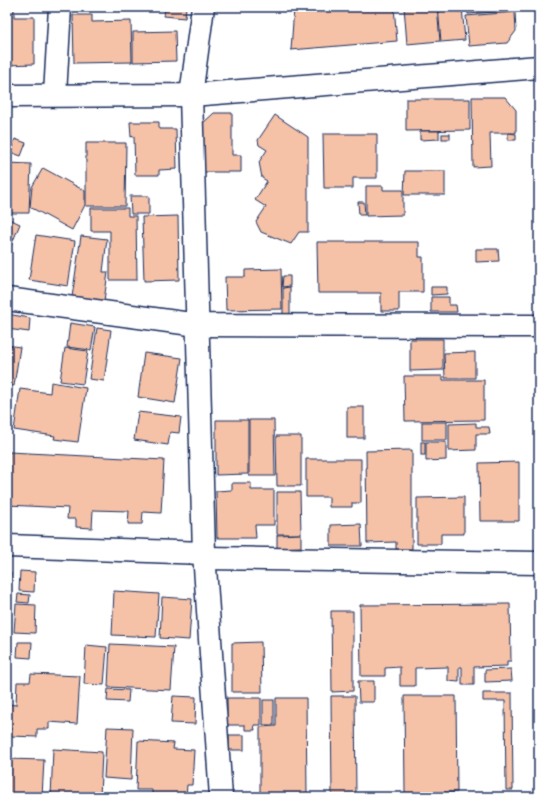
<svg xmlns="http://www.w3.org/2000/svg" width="546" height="804" viewBox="0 0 546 804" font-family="Sriracha,sans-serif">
	<rect width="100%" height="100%" fill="#fff"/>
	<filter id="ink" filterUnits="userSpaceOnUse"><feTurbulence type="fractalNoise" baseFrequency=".025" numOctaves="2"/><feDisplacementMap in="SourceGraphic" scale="8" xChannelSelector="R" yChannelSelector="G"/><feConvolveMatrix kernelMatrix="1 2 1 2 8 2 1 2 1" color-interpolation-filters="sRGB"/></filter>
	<g filter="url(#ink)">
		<g fill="#f5c1a7" stroke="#1b2f5e">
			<path d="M7 7H14V17H34V64L7 65Z"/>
			<path d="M165 7H186L185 18 164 16Z"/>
			<path d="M294 7H394L397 41 291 50Z"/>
			<path d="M404 7H437L440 41 407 44Z"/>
			<path d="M438 7H462L465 40 441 42Z"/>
			<path d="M467 7H508V11L468 14Z"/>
			<path d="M515 12 516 31 507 43 469 46 466 16Z"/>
			<path d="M73 15H92V22L131 21 132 62 74 63Z"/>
			<path d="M175 31 176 61 133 62V32Z"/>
			<path d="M472 97H505L516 110V133H490L491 166 473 167Z"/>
			<path d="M406 99H470V130L406 131Z"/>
			<path d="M214 113H232V155H241V172H203V123Z"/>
			<path d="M275 115 308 137V232H299L291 244 261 232 256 222 266 207 255 200 267 181 262 178 259 162 267 150 259 145 258 140Z"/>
			<path d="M130 122H159V129H176L177 169 159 170V175H135L134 136 131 137Z"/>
			<path d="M420 131H439V139L420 140Z"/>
			<path d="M508 133 516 134V140H508Z"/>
			<path d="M323 134H377V178H353V188H324Z"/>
			<rect x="442" y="134" width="8" height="5"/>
			<path d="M15 139 26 143 21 156 10 152Z"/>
			<path d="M86 143H126L125 206H86Z"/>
			<path d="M7 163 31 164 29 213H7Z"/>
			<path d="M43 168 85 191V205L72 230 30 207 32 187Z"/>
			<path d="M405 171H445V195H404Z"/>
			<path d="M366 186H383V190H403V215L366 216Z"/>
			<path d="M130 196H149V214H131Z"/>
			<path d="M358 202H364L365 215H359Z"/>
			<path d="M91 208H128V216H136L137 280H110V231H91Z"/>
			<path d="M178 216 179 280 144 281 142 217Z"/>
			<path d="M7 218 20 224 10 248 7 247Z"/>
			<path d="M36 235 75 241 68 286 29 280Z"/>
			<path d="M81 236 107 239 103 272H108L104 301 72 297Z"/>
			<path d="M317 242H419V257H423V292H399V311H381V293H318Z"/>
			<path d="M476 249H498L499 261 476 262Z"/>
			<path d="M281 269 282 309 226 310 225 277H245V270Z"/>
			<path d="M283 276H290V286L282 287Z"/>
			<path d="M290 287V315H283V288Z"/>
			<path d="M431 287H447V294L431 295Z"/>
			<path d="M431 297H449V305H456L457 312H431Z"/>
			<path d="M7 314 30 318 29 332 7 329Z"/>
			<path d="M70 323 95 327 91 350 67 347Z"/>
			<path d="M97 328 111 330 104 381 89 379Z"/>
			<path d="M410 339H443V370L410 371Z"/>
			<path d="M7 345 20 347 14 386 7 385Z"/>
			<path d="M65 348 88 351 83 384 60 381Z"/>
			<path d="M475 352V378H445L444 353Z"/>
			<path d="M144 353 182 358 175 403 138 397Z"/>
			<path d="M404 376H443V380H484V420L405 421Z"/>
			<path d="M51 382 86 388 78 442 54 439 55 436 14 430 20 389 50 393Z"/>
			<rect x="347" y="407" width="17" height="31"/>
			<path d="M138 412 181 417 179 433 170 432 168 445 134 440Z"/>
			<path d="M216 420H248V474L216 475Z"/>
			<path d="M249 420H274L275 476H249Z"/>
			<rect x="422" y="422" width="25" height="18"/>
			<path d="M476 423V427H489L490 434H476V450L449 451V424Z"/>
			<path d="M276 436H301V486H277Z"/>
			<rect x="421" y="442" width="4" height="13"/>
			<path d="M426 442H446V460L426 461Z"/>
			<path d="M412 450V549H396V542L367 543 366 451Z"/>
			<path d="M9 452 164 460 161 513 143 512 142 524H128L129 511 93 510 92 528 76 527V519H67L68 508 7 505Z"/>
			<path d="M306 459H361V503H352V507H329V497H306Z"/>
			<path d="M519 462V521H480L479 463Z"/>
			<path d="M232 483H251V490H274V525H255L256 538H217L216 491 232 490Z"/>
			<path d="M277 492H300L301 534H277Z"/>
			<path d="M464 497V534H441V544H417V498Z"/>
			<path d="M7 507H9L8 532H7Z"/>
			<path d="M361 524 362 546H331V525Z"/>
			<path d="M301 534V547L277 548V535Z"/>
			<path d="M20 571 35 572 34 592 19 591Z"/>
			<path d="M7 572H11L7 636Z"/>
			<path d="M114 591 159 594 156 637 112 635Z"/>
			<path d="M18 594 30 595 29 603 17 602Z"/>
			<path d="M162 597 192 599 189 640 160 638Z"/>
			<path d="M16 604 36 605 35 633 14 632Z"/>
			<path d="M510 604 511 661H507V666L474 667V685H462V667H459V682L448 681V667L415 668V686H400V667L385 668V676H361L360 605Z"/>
			<path d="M331 611H353V691L332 692Z"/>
			<path d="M18 642H32L31 658 17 657Z"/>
			<path d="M261 642 262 692H232V643Z"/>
			<path d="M110 644 174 647 171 690 108 687Z"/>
			<path d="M86 645 107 647 104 685 84 684Z"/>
			<path d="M511 669 512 681 485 682V670Z"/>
			<path d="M31 674 80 676 77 724 49 722V729H37V737L11 736V728L7 727V704L16 705 17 682H30Z"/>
			<path d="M358 681H374V702H359Z"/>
			<path d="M108 689 129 690 128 702 107 701Z"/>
			<path d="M483 693H512L513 790H506L505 701H483Z"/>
			<path d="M173 696 196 697 195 724 171 723Z"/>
			<path d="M331 696H355L356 796H332Z"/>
			<path d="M404 696H456L457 792 405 793Z"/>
			<path d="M227 698H261V725H254L255 730H245V725H227Z"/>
			<path d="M276 698H306L307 795 260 796V727L276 726Z"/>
			<rect x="263" y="700" width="11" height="25"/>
			<path d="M107 727 133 728 131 780 104 778Z"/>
			<rect x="229" y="735" width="15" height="15"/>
			<path d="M138 741 174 743 173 749 194 750 192 785H187L186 797H152V790H136Z"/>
			<path d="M53 749 102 752 100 797H51Z"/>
			<path d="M7 759 44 760 42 797 13 795V797H7Z"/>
		</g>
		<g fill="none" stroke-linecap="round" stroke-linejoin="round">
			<defs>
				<g id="minor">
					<path d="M203 7 191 95 204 553 221 797"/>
					<path d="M55 95 60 7"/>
					<path d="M7 299 198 325 539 326"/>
					<path d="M7 546 204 553"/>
					<path d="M204 558 539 563"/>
				</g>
				<path id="tertiary" d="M7 96 191 95 539 67"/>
			</defs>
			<use href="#minor" stroke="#1b2f5e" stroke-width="25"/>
			<use href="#tertiary" stroke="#1b2f5e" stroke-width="25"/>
			<use href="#minor" stroke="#fff" stroke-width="22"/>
			<use href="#tertiary" stroke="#fff" stroke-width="22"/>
		</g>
	</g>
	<rect width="546" height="804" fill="none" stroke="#fff" stroke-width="24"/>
	<rect x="12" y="12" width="522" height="780" fill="none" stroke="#1b2f5e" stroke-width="1.5" filter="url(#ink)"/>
</svg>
